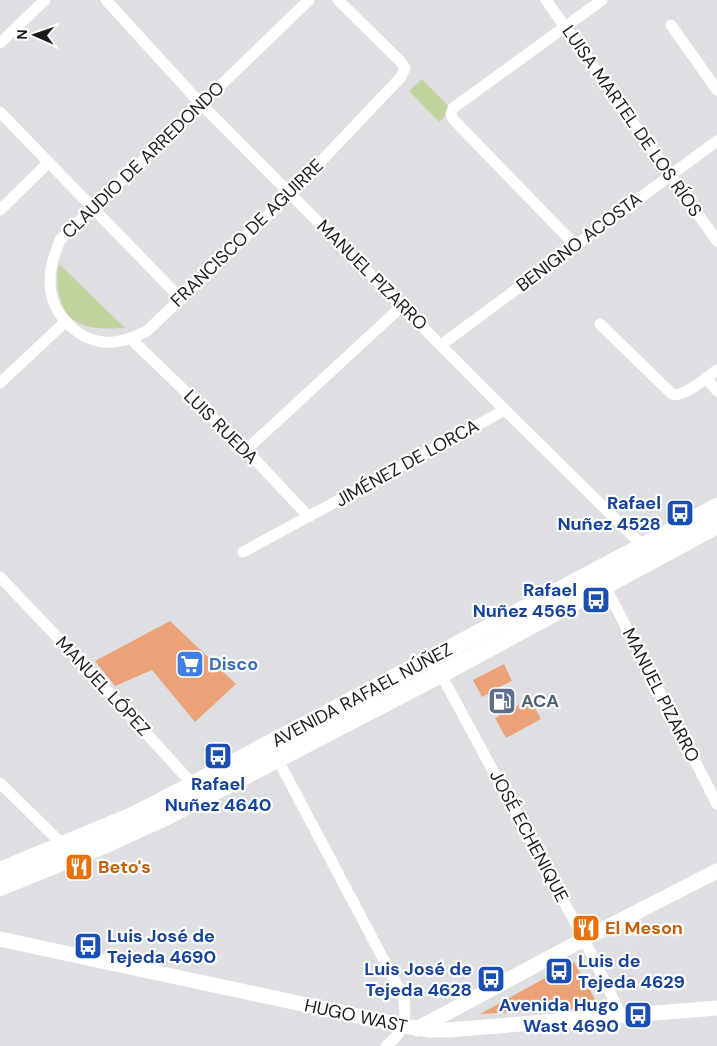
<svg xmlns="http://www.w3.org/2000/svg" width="717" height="1046" viewBox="0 0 717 1046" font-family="'DM Sans',sans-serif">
	<rect width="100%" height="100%" fill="#dedfe2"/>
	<g fill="#c2d49e">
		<path d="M422 79 452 110 439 122 409 91Z"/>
		<path d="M59 264 125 328C95 330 66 329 59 295 57 284 56 274 59 264Z"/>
	</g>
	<g fill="#eca278">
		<path d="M170 621 236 684 195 722 152 670 115 686 95 661Z"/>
		<path d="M504 664 512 681 499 687 511 709 530 699 541 719 506 738 495 718 499 716 488 694 482 697 473 680Z"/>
		<path d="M574 962 600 1008 480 1014Z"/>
	</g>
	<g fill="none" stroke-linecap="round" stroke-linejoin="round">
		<g stroke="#fff" stroke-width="11">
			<path d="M106 0 200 103 505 410 643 546"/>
			<path d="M309 0 60 240C55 253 50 266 50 280 49 314 80 345 114 342 126 341 136 336 147 331L291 193 401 77 405 68 400 61 338 0"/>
			<path d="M546 0 717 241"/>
			<path d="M671 25 717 90"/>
			<path d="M0 43 45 0"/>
			<path d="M0 112 181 299"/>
			<path d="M0 210 48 163"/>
			<path d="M575 245 453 119 451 114 453 108 602 0"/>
			<path d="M600 324 672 394C684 398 707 377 717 370"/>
			<path d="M131 339 246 450 309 517"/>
			<path d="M441 345 717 141"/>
			<path d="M706 378 717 391"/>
			<path d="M0 383 65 322"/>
			<path d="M246 450 402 306"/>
			<path d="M243 552 505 410"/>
			<path d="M0 577 83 664 187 778 195 789"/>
			<path d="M605 586 717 804"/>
			<path d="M438 669 584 939 622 1017"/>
			<path d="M278 760 404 998C407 1021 404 1032 386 1046"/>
			<path d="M0 783 63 845"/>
		</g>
		<g stroke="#fff" stroke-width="15">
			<path d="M0 939 404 1026 430 1030H448L717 1008"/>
			<path d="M417 1029 584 939 717 871"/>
		</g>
		<g stroke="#fff" stroke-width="18">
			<path d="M0 871 132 816 162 801 717 507"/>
			<path d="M0 887 99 847 165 817 441 674 717 525"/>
		</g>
	</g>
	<defs>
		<symbol id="bus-square" viewBox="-11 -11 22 22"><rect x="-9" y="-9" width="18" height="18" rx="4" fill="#1a4fb4" stroke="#fff"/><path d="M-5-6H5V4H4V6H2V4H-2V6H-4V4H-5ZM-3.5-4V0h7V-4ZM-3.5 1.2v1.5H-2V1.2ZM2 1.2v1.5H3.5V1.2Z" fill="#fff"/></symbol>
		<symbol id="supermarket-square" viewBox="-11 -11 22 22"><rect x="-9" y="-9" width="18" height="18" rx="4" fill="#3f7fe0" stroke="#fff"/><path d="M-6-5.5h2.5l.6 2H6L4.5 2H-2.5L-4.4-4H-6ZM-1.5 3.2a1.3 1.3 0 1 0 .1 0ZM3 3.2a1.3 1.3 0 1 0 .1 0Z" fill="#fff"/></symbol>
		<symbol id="fuel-square" viewBox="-11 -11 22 22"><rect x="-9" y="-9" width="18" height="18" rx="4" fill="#5c6f8a" stroke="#fff"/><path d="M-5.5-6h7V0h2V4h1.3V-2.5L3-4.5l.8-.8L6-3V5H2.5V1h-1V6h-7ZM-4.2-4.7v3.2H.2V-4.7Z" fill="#fff"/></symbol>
		<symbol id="restaurant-square" viewBox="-11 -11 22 22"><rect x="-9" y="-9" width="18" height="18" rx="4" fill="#e8710a" stroke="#fff"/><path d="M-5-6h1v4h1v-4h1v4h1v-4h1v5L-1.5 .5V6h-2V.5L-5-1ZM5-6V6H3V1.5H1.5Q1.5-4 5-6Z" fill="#fff"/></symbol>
	</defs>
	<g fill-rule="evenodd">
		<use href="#bus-square" x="664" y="497" width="32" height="32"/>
		<use href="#bus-square" x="580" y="584" width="32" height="32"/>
		<use href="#supermarket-square" x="174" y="648" width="32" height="32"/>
		<use href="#fuel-square" x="486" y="685" width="32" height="32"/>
		<use href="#bus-square" x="202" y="740" width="32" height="32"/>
		<use href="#restaurant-square" x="63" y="851" width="32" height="32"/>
		<use href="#restaurant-square" x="570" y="912" width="32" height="32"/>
		<use href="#bus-square" x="72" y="930" width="32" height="32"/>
		<use href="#bus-square" x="543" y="955" width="32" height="32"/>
		<use href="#bus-square" x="475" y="963" width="32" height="32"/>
		<use href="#bus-square" x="622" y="999" width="32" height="32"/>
	</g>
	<g text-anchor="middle" stroke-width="4.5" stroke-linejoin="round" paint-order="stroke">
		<g font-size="18" fill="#1b1b1c" stroke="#fff">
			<text transform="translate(632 121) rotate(55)" y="6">LUISA MARTEL DE LOS RÍOS</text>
			<text transform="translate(143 160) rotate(-44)" y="6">CLAUDIO DE ARREDONDO</text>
			<text transform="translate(247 233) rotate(-44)" y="6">FRANCISCO DE AGUIRRE</text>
			<text transform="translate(579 242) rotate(-37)" y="6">BENIGNO ACOSTA</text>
			<text transform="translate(372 275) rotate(45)" y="6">MANUEL PIZARRO</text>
			<text transform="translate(221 427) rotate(45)" y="6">LUIS RUEDA</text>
			<text transform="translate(407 463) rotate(-29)" y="6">JIMÉNEZ DE LORCA</text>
			<text transform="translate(103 686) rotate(47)" y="6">MANUEL LÓPEZ</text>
			<text transform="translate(362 695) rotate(-28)" y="6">AVENIDA RAFAEL NÚÑEZ</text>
			<text transform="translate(661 695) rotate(63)" y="6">MANUEL PIZARRO</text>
			<text transform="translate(529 836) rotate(62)" y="6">JOSÉ ECHENIQUE</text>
			<text transform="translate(356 1016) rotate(12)" y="6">HUGO WAST</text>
		</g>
		<g font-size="18" font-weight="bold" fill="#164399" stroke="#fff" text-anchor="end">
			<text x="661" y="509">Rafael<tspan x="661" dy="21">Nuñez 4528</tspan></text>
			<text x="577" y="596">Rafael<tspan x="577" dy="21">Nuñez 4565</tspan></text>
			<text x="218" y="790" text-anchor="middle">Rafael<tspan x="218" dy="21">Nuñez 4640</tspan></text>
			<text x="107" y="942" text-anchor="start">Luis José de<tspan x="107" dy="21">Tejeda 4690</tspan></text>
			<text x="578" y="967" text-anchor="start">Luis de<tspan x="578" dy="21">Tejeda 4629</tspan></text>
			<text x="472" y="975">Luis José de<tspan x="472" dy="21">Tejeda 4628</tspan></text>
			<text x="619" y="1011">Avenida Hugo<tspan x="619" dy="21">Wast 4690</tspan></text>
		</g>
		<g font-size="18" font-weight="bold" fill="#366cbe" stroke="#fff" text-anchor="start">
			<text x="209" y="670">Disco</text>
		</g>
		<g font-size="18" font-weight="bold" fill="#4e5e75" stroke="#fff" text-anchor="start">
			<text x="521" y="707">ACA</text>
		</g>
		<g font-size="18" font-weight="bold" fill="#c56008" stroke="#fff" text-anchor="start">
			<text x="98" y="873">Beto's</text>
			<text x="605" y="934">El Meson</text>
		</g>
	</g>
	<g transform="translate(35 35) rotate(272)" stroke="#ffffff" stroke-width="4" paint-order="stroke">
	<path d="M0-4L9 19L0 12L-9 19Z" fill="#1b1b1c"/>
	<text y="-8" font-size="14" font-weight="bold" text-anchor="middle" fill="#1b1b1c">N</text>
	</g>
</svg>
